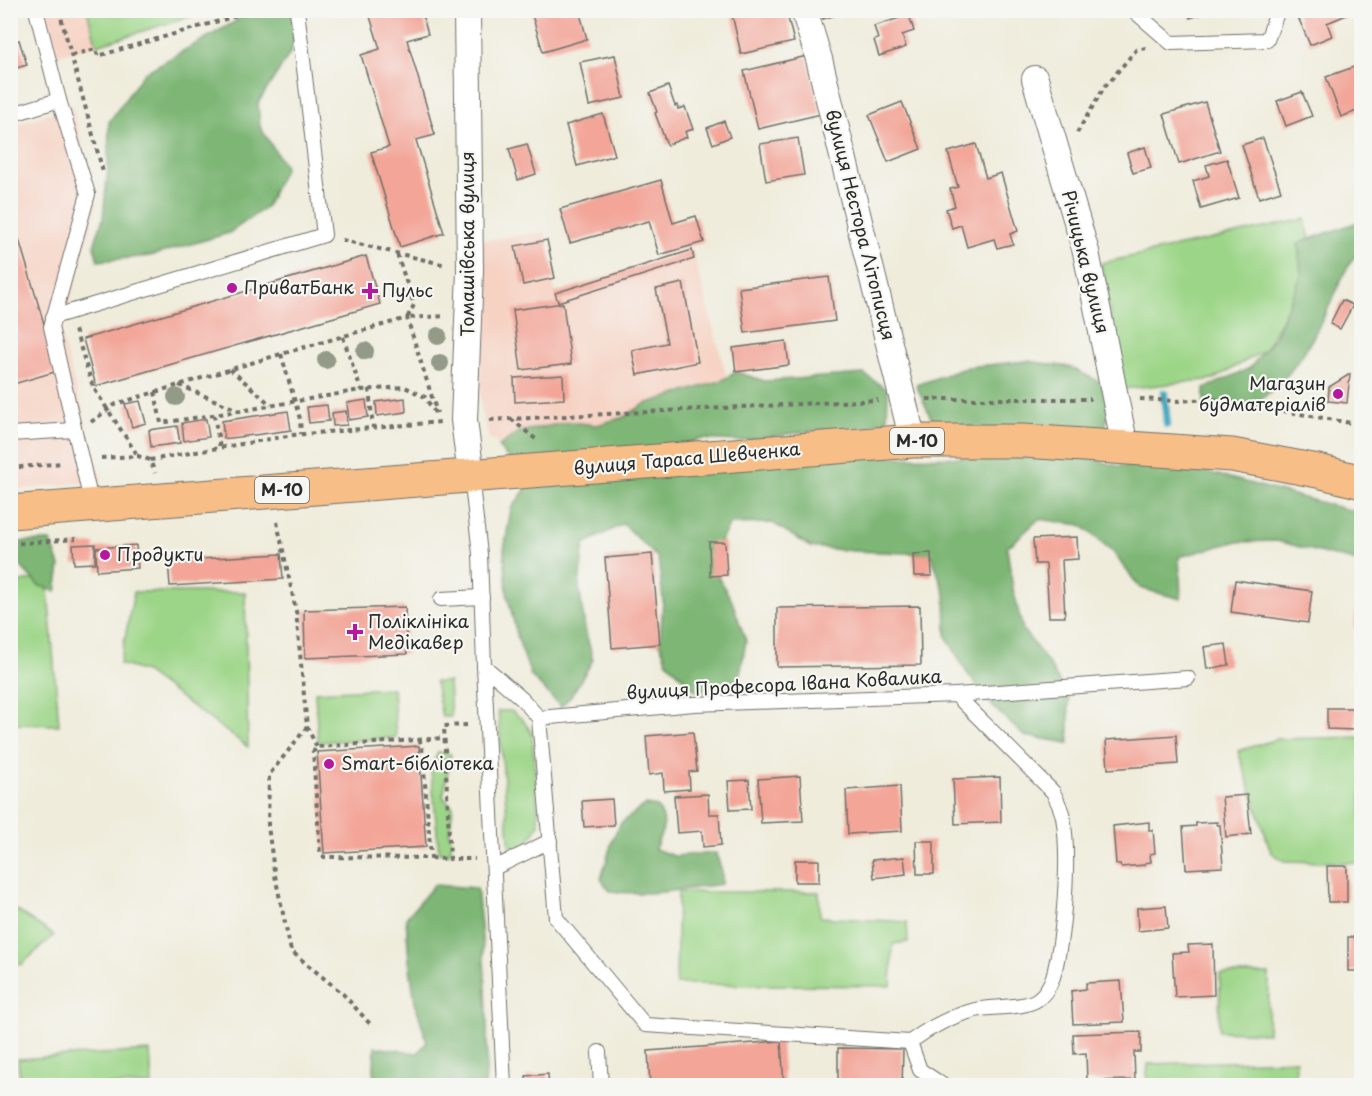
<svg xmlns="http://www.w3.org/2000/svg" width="1372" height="1096" viewBox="0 0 1372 1096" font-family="'Playpen Sans',sans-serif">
	<rect width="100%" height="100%" fill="#f6f6f2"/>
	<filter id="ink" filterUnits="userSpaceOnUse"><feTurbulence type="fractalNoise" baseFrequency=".0167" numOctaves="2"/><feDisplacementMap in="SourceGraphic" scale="12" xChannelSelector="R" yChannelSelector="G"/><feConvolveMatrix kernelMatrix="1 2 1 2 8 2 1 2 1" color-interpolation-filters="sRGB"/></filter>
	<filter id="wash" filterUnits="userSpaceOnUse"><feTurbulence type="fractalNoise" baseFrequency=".008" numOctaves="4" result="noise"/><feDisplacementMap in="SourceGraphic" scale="24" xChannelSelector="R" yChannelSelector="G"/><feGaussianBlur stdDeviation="1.35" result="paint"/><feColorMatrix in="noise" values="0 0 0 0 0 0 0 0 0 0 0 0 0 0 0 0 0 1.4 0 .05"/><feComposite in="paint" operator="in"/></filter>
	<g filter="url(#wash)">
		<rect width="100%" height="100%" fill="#efecdb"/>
		<g fill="#f6d2c3">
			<path d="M47 11H87L97 45 58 55Z"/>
			<path d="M72 105 97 204 61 334 102 481 11 490V127Z"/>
			<path d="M545 232 555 293 692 250 739 422 506 449 489 438 481 410 478 241Z"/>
		</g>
		<g fill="#9cd587" stroke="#648059" stroke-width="1.5">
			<path d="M87 11V10L208 11 97 45Z"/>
			<path d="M1305 219 1312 247 1296 292 1265 350 1214 379 1123 389 1101 263Z"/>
			<path d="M47 577 59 725 11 724V584Z"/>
			<path d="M134 592H245L248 747 145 672 120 664Z"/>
			<path d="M435 682H449L451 717H442Z"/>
			<path d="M393 688 396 738 318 742 315 692Z"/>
			<path d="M498 711H511L522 719 532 733 539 825 526 845 510 851Z"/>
			<path d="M1361 737V863L1284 861 1271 852 1238 751 1277 739Z"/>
			<path d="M438 752 451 754 443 797 453 807 449 834 452 840 450 854 439 852 431 769Z"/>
			<path d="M678 892H819L820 917 907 922 908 942 893 944 891 986 676 984Z"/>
			<path d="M10 906 54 935 21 965 11 961Z"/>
			<path d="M1220 974H1269L1268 1033 1219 1031Z"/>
			<path d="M150 1051 152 1085H20L18 1059Z"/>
			<path d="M1296 1060 1295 1085H1146L1148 1064Z"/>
		</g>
		<g fill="#7db674" stroke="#547050" stroke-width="1.5">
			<path d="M242 11H292L298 20 292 50 258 103 260 127 285 167 266 207 229 233 150 256 98 261 94 246 103 218 108 167 109 122 144 73 238 20Z"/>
			<path d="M1361 221C1362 228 1363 238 1362 244 1359 253 1351 260 1347 268 1326 313 1301 374 1258 401 1240 412 1222 408 1204 403V389L1250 368 1274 338 1301 276 1298 243Z"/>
			<path d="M1027 361 1070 367 1100 382 1111 402 1105 428 1079 432 997 433 933 422 916 385 968 367Z"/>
			<path d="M736 372 765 381 864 374 888 390 887 420 865 427 817 430 740 441 700 439 660 455 514 464 498 447 519 432 569 422 597 425 624 417 645 404 721 381Z"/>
			<path d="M787 457 1089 458 1118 466 1161 463 1203 471 1361 513V563L1277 541 1234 542 1179 557 1181 599 1140 588 1113 552 1081 525 1039 519 1007 548 1013 589 1023 630 1049 664 1069 700V743L1024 736 993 707 967 673 946 636 945 594 931 554 854 551 810 547 773 523 730 524 709 561 732 601 746 641 738 685 697 692 667 662 660 644 663 600 658 558 623 524 584 544 579 587 585 629 593 660 571 696 561 707 531 676 517 636 507 593 504 550 511 509 536 475Z"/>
			<path d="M51 541 60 566 56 592 38 585 16 561 11 564V542Z"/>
			<path d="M645 805 657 807C670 824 661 831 655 849L674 856 716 853 722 871V884C684 889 648 897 610 891L601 879 613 838 621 823Z"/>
			<path d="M434 885 477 888C484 953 491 1020 485 1085H373L375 1047 418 1053 427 1042 415 1002 409 961 406 918Z"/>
		</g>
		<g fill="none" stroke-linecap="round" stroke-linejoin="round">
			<path stroke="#42a8c2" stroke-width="8" d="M1164 393 1167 424"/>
		</g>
		<g id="blocks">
			<g fill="#f3a598">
				<path d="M368 10H421L428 34 407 40 435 135 416 140 444 233 400 247 371 152 389 147 361 55 380 49Z"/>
				<path d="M544 10H579L587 39 543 52 532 15Z"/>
				<path d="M731 10H786L794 42 741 54Z"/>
				<path d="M821 10H849V11L823 19Z"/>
				<path d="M1188 10H1212V11L1190 18Z"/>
				<path d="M1295 10H1347L1349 14 1327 23 1332 36 1310 45Z"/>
				<path d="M909 15 914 31 902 35 906 47 879 56 874 40 878 39 874 26Z"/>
				<path d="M19 40 27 65 10 70V42Z"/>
				<path d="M615 55 624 98 589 106 580 62Z"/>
				<path d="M807 56 821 114 758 129 744 71Z"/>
				<path d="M1362 64V109L1341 117 1326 77Z"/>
				<path d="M668 86 675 106 677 105 678 109 685 107 693 129 685 132 687 137 667 145 655 113 657 112 650 93Z"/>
				<path d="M1302 92 1312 116 1286 126 1277 101Z"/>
				<path d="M902 102 921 149 888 162 869 115Z"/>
				<path d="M1205 102 1220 151 1179 164 1164 114Z"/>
				<path d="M603 114 615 155 577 166 566 125Z"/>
				<path d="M724 121 730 137 713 144 707 128Z"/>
				<path d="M798 138 804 175 766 181 760 144Z"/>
				<path d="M1263 138 1281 191 1259 198 1242 145Z"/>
				<path d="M527 144 536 174 518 180 509 149Z"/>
				<path d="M976 144 986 178 1001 173 1018 231 1010 234 1013 244 997 248 994 239 967 247 961 225 952 228 946 209 955 206 950 189 958 187 948 152Z"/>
				<path d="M1145 147 1151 168 1133 173 1127 153Z"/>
				<path d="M1227 159 1239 198 1201 209 1193 181 1209 176 1206 165Z"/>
				<path d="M661 180 673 223 696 216 704 242 659 255 649 221 570 243 560 209Z"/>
				<path d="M10 209 58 371 10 385Z"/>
				<path d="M547 240 555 278 523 285 515 246Z"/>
				<path d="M692 250 694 259 558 302 555 293Z"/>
				<path d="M366 256 380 304 96 386 83 339Z"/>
				<path d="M829 277 835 321 745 333 739 288Z"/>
				<path d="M683 283 698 362 637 375 632 350 667 343 656 289Z"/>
				<path d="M1342 300 1353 305 1340 329 1330 324Z"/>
				<path d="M563 303 571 364 521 370 513 310Z"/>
				<path d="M786 341 789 365 736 372 733 348Z"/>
				<path d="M1350 374 1347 403 1328 401 1329 387Z"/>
				<path d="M563 375 564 399 515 402 514 378Z"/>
				<path d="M405 398 406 412 377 416 376 402Z"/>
				<path d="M366 400 368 417 349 420 347 403Z"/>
				<path d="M140 401 146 423 132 427 125 404Z"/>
				<path d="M327 405 329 421 309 423 307 407Z"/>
				<path d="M288 411 291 430 224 439 222 421Z"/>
				<path d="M346 411 347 425 333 426 332 413Z"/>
				<path d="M206 419 209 437 184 441 182 423Z"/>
				<path d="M177 426 180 443 151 447 149 430Z"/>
				<path d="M1077 537 1078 559 1062 560 1065 617H1049L1046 564H1035L1033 539Z"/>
				<path d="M709 542H725L727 575 710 576Z"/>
				<path d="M95 544V563L74 564 73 545Z"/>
				<path d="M136 545 138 568 97 571 96 548Z"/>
				<path d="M931 553 932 576H914L913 554Z"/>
				<path d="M281 554 283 579 170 586 168 561Z"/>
				<path d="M652 554 660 644 612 648 605 558Z"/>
				<path d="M1235 580 1312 591 1308 623 1231 612Z"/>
				<path d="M1358 594H1362V629L1354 628Z"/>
				<path d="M920 606 921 665 777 667V608Z"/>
				<path d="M405 607 407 654 305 658 304 610Z"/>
				<path d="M1226 644 1229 665 1207 669 1204 647Z"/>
				<path d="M1327 708H1356V730L1327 729Z"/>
				<path d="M693 732 697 771 689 772 690 789 664 791 663 773 649 775 646 736Z"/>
				<path d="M1176 735 1178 764 1108 769 1106 740Z"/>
				<path d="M419 746 426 847 324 853 317 752Z"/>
				<path d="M800 776 803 821 761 823 758 779Z"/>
				<path d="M1000 777 1001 822 955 824 953 779Z"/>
				<path d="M749 780 751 809 730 810 728 781Z"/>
				<path d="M900 786 902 831 848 834 846 790Z"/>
				<path d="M708 794 709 814H719L721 845 703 847 702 831 677 833 674 796Z"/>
				<path d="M1247 795 1251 834 1226 837 1222 797Z"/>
				<path d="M612 799 614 825 584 827 582 801Z"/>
				<path d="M1149 822V830H1153L1155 853 1150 854 1151 862 1145 863V865L1121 867 1120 864H1116L1113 826Z"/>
				<path d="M1217 822V825H1220L1223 867 1186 869 1183 827 1196 826V823Z"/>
				<path d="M916 841H934V874H917Z"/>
				<path d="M904 857 906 874 874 878 872 860Z"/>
				<rect x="795" y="860" width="24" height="22"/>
				<path d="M1327 866H1347V902H1328Z"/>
				<path d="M1166 906 1168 928 1138 931 1137 908Z"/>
				<rect x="1348" y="937" width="14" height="34"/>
				<path d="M1213 944 1214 995 1175 997 1172 953 1189 952 1188 945Z"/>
				<path d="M1121 981 1124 1022 1073 1024 1071 991 1086 989V983Z"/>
				<path d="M1141 1032V1052H1134L1135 1080 1087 1081 1086 1053 1074 1054 1073 1034Z"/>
				<path d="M781 1041 784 1086H650L648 1051Z"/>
				<path d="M838 1048 903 1049 902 1086H838Z"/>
				<path d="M548 1074 549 1086H527L526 1076Z"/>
			</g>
		</g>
	</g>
	<g filter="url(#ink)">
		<use href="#blocks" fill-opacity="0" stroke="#706f69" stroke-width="1.5"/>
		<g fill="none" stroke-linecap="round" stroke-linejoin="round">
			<defs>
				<g id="service">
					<path d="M1133 10 1171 43 1267 40 1278 10"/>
					<path d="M59 100 88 194 51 327 92 506"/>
					<path d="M10 115 59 100 36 10"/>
					<path d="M53 317 324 235 297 10"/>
					<path d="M10 434 74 430"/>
					<path d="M471 476 480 554 484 666 522 699 539 718 694 704 956 695 1053 792C1057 800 1061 808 1063 817 1070 857 1064 938 1053 977 1050 985 1045 994 1038 999 1025 1009 992 1006 975 1010 951 1016 929 1028 910 1042L920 1070 944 1086"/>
					<path d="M441 599 482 597"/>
					<path d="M484 666 504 1086"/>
					<path d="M956 695 1188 678"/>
					<path d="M539 718 556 918 645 1025 910 1042"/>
					<path d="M494 868 550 841"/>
					<path d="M599 1052 601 1086"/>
				</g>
				<g id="minor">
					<path d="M467 10 470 271 464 420 471 476"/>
					<path d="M804 10 819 59 913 441"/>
					<path d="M1035 79 1086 252 1125 447"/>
				</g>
				<path id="primary" d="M10 512 913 441H1024L1232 455 1318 471 1362 482"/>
			</defs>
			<use href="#service" stroke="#706f69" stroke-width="16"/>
			<use href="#minor" stroke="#706f69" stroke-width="28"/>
			<use href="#primary" stroke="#706f69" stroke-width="35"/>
			<g stroke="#706f69" stroke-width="4" stroke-dasharray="4.5 4.5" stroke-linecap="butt">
				<path d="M59 10 103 172"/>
				<path d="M72 55 96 49 98 56 257 10"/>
				<path d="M1077 133 1103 89 1136 50 1146 48"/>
				<path d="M342 240 446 265"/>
				<path d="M397 254 414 305 407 318 445 316"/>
				<path d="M75 330 93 387 138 456"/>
				<path d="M343 337 361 390"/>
				<path d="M281 354 300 419 301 434"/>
				<path d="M230 369 271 405"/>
				<path d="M179 385 240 411 361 390 405 387 425 397 437 416"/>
				<path d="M369 389 373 428"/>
				<path d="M155 392 161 423 239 411"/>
				<path d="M927 399H1091"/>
				<path d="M1140 399 1175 401 1216 399 1362 425"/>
				<path d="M214 415 220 448"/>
				<path d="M511 419 538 441"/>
				<path d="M490 420 878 400"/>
				<path d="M91 422 116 404 281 354 407 318 437 413"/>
				<path d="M101 458 138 456 150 460 155 473"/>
				<path d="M150 460 293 435 440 422"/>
				<path d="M10 468 63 463"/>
				<path d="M277 522 296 611 307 727 317 747"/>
				<path d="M10 544 76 539"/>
				<path d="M467 725 444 726 450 859H475"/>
				<path d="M307 727 269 775 268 826 274 871 291 951 343 994 371 1025"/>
				<path d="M419 739 422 746 431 858 324 857 320 853 313 752 317 747 444 738"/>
				<path d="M431 858 450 859"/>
			</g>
			<use href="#service" stroke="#fff" stroke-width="14"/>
			<use href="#minor" stroke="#fff" stroke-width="26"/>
			<use href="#primary" stroke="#f7be87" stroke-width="33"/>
		</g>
		<g fill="#939a87">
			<circle cx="438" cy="336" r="9"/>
			<circle cx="365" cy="351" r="9"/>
			<circle cx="326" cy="360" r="9"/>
			<circle cx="440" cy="363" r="9"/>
			<circle cx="176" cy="397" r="9"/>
		</g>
	</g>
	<g fill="#b5179e" stroke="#f6f6f2" stroke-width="2">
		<circle cx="232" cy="288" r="6"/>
		<path d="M367 282h6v6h6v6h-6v6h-6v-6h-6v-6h6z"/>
		<circle cx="1338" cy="394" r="6"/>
		<circle cx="105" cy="555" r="6"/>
		<path d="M352 623h6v6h6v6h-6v6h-6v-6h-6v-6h6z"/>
		<circle cx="329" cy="764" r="6"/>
	</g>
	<g text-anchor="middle" stroke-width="4.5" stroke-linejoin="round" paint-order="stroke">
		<g fill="#f6f6f2" stroke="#686867" stroke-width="1.5">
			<rect x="890" y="428" width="54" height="26" rx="4.5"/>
			<rect x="255" y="477" width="54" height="26" rx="4.5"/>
		</g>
		<g font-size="16" font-weight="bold" fill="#2b2b2b">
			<text x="917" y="447">М-10</text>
			<text x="282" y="496">М-10</text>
		</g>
		<g font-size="18" fill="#2b2b2b" stroke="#f6f6f2">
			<text transform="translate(860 225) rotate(76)" y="6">вулиця Нестора Літописця</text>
			<text transform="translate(468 244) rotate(-90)" y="6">Томашівська вулиця</text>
			<text transform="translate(1085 262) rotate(76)" y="6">Річицька вулиця</text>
			<text transform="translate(687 459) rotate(-5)" y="6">вулиця Тараса Шевченка</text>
			<text transform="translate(784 685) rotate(-3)" y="6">вулиця Професора Івана Ковалика</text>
		</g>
		<g font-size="18" fill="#2b2b2b" stroke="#f6f6f2" text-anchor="start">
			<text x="244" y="294">ПриватБанк</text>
			<text x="382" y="297">Пульс</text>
			<text x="1326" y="390" text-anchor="end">Магазин<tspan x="1326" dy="21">будматеріалів</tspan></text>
			<text x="117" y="561">Продукти</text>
			<text x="368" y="628">Поліклініка<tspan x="368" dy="21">Медікавер</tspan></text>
			<text x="341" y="770">Smart-бібліотека</text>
		</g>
	</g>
	<rect width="1372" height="1096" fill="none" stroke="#f6f6f2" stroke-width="36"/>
</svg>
